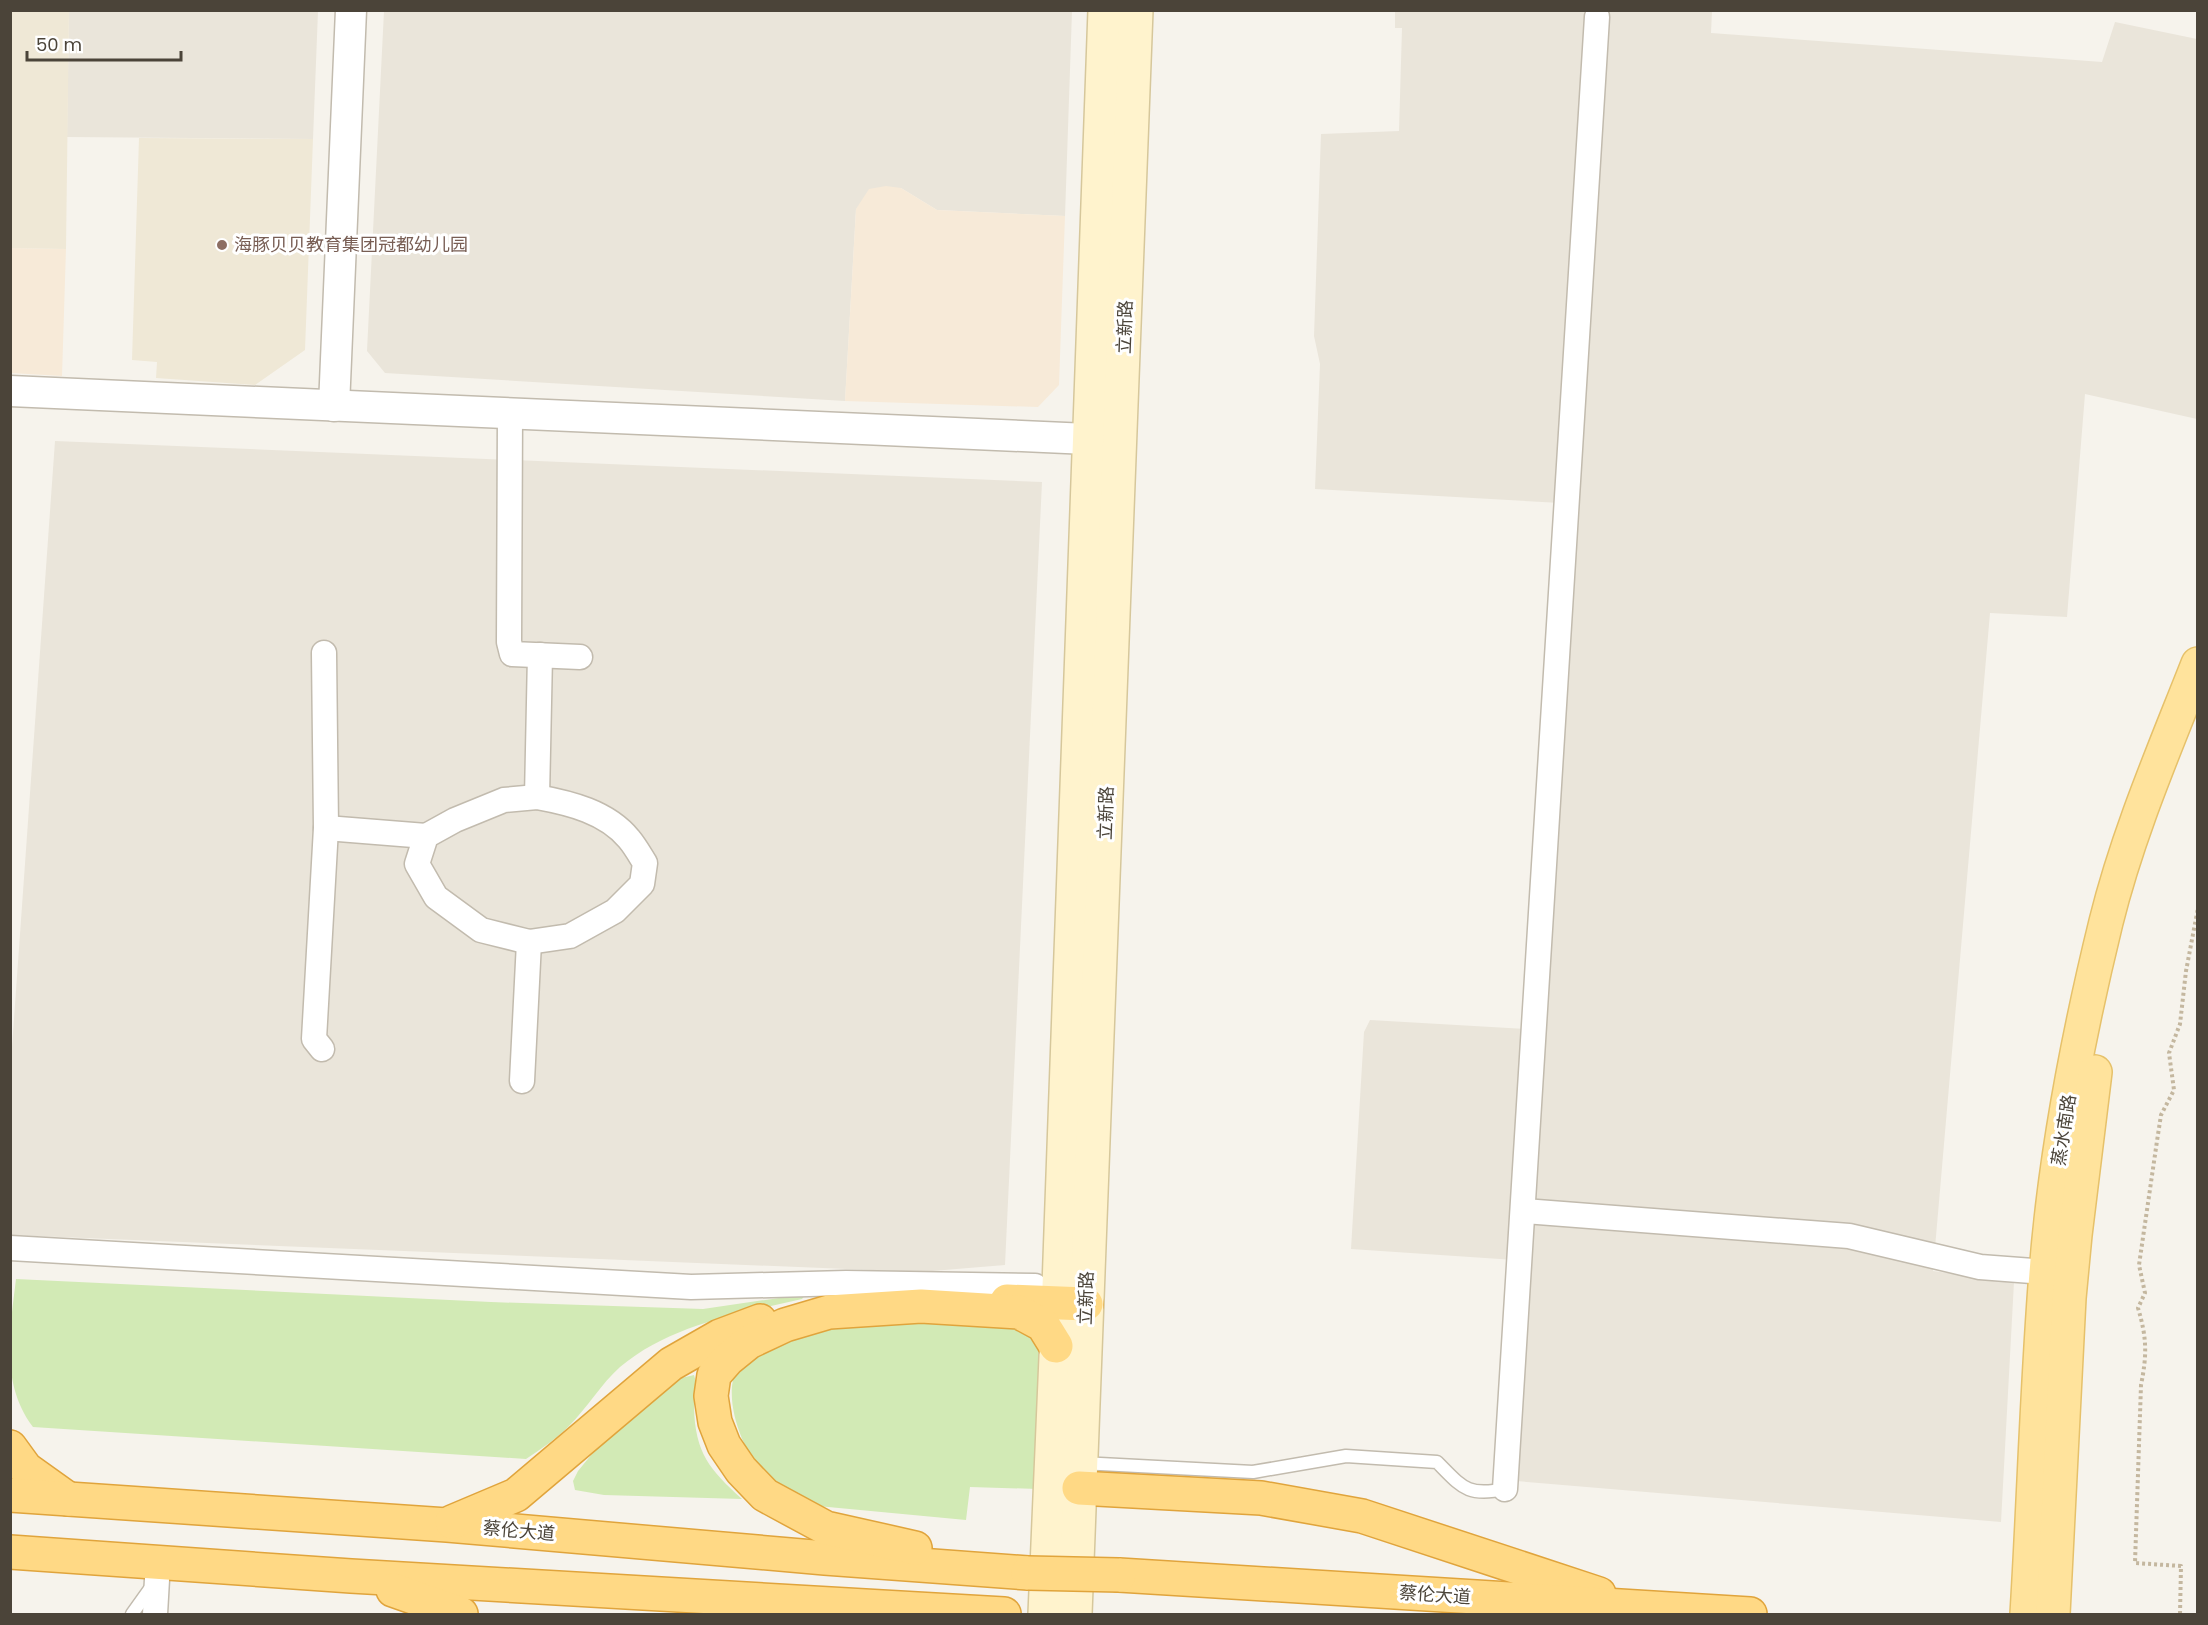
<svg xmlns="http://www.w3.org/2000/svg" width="2208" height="1625" viewBox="0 0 2208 1625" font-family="Poppins,'Noto Sans SC',sans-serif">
	<rect width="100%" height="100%" fill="#f6f3ec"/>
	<g fill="#eae5da">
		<path d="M69 11H318L313 139 67 137Z"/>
		<path d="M384 11H1072L1065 216 937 210 901 188 856 209 845 401 385 373 367 351Z"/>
		<path d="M1395 11H1712L1711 33 2102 62 2115 22 2197 39V419L2085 394 2067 617 1990 613 1933 1271 2014 1282 2001 1522 1516 1481 1530 1261 1351 1249 1364 1032 1370 1020 1526 1029 1560 503 1315 489 1320 364 1314 336 1321 134 1399 131 1402 28H1395Z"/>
		<path d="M55 441 1042 482 1005 1265 920 1272 11 1235V1061Z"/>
	</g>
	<g fill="#f7ead8">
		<path d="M886 186 901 188 937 210 1065 216 1059 385 1038 407 845 401 856 209 869 189Z"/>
		<path d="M10 248 66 249 62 376 11 373Z"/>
	</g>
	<g fill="#efe8d6">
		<path d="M11 10 69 11 66 249 11 248Z"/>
		<path d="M139 138 313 139 305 350 255 385 156 378 157 362 132 360Z"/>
	</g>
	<g fill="#d2eab5">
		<path d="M16 1279 491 1302 703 1309 806 1294 802 1299C739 1314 671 1324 620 1367 601 1384 587 1408 569 1426 556 1439 541 1449 526 1459L33 1427C0 1383 10 1330 16 1279Z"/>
		<path d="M845 1318 1026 1327 1044 1342 1038 1489 970 1487 966 1520 807 1505C790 1496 776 1487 763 1473 738 1445 712 1374 754 1350 761 1346 771 1344 780 1341 801 1333 823 1325 845 1318Z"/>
		<path d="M694 1375C698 1386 694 1396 694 1407 695 1453 710 1470 742 1499L604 1495 575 1490 573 1481 578 1471 606 1437 673 1380Z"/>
	</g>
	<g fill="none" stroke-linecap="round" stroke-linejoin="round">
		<defs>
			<g id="service">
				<path d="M1081 1463 1253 1472 1346 1456 1437 1462C1462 1487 1467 1497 1505 1489"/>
				<path d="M132 1614 152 1586"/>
			</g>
			<g id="minor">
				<path d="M510 414 509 642 512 654 580 657"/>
				<path d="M537 797C570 803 607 812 629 839 635 846 640 855 645 863L642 884 615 911 570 936 529 942 481 930 436 897 417 864 426 836 455 820 504 800Z"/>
				<path d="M537 797 540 655"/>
				<path d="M326 828 426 836"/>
				<path d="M322 1049 314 1039 326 828 324 653"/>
				<path d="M522 1081 529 942"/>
				<path d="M1524 1211 1849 1236 1980 1267 2046 1272"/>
				<path d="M10 1248 691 1287 846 1283 1035 1286"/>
				<path d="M1505 1489 1597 17"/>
				<path d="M155 1614 158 1562"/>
			</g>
			<g id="tertiary">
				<path d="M10 391 1088 439"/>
				<path d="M334 406 351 10"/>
			</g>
			<g id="secondary">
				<path d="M1045 1614 1059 1287 1105 10"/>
				<path d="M1075 1614 1136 10"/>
			</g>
			<g id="primary">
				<path d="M2027 1614C2034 1501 2037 1386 2046 1273 2055 1155 2078 1036 2106 922 2128 833 2165 748 2198 664"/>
				<path d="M2053 1614 2069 1298 2075 1235 2095 1072"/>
			</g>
			<g id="trunk">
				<path d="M1007 1301 1086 1304"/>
				<path d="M10 1447 26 1469 68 1499"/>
				<path d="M1079 1488 1261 1498 1362 1516 1599 1594"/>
				<path d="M10 1495 447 1525 825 1558 1028 1573"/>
				<path d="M452 1522 516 1495 671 1364 720 1336 760 1321"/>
				<path d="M915 1548 826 1528 765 1495 741 1470 724 1445 715 1422 711 1396 714 1375 728 1359 749 1342 785 1325 829 1312 921 1306 1019 1312 1043 1325 1056 1346"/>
				<path d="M10 1552 351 1576 1004 1614"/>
				<path d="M1119 1575 1750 1614"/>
				<path d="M393 1590 461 1614"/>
			</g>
		</defs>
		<use href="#service" stroke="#c2bbae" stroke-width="15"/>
		<use href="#minor" stroke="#c2bbae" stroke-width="27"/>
		<use href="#tertiary" stroke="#c2bbae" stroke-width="33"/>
		<use href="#secondary" stroke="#d6c79b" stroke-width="36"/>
		<use href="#primary" stroke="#e6c16a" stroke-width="36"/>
		<use href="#trunk" stroke="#e0a43c" stroke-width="36"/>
		<path stroke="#c4b79f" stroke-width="4" stroke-dasharray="3 3" stroke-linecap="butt" d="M2180 1614 2181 1566 2135 1563 2141 1385C2147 1355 2147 1338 2138 1308L2145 1293 2139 1265 2157 1141 2161 1115 2174 1090 2169 1053 2180 1024 2186 971 2198 908"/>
		<use href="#service" stroke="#fff" stroke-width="12"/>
		<use href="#minor" stroke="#fff" stroke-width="24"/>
		<use href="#tertiary" stroke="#fff" stroke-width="30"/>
		<use href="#secondary" stroke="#fff3cd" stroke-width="33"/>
		<use href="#primary" stroke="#ffe39c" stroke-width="33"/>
		<use href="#trunk" stroke="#ffd985" stroke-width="33"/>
		<defs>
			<path id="trunk-bridge" d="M1028 1573 1119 1575"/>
		</defs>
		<use href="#trunk-bridge" stroke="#e0a43c" stroke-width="36" stroke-linecap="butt"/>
		<use href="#trunk-bridge" stroke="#ffd985" stroke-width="33"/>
	</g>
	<circle fill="#8d6e63" stroke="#fff" stroke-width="2" cx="222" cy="245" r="6"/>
	<g text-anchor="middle" stroke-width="6" stroke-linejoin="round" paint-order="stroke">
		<g font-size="18" fill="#785e54" stroke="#fff" text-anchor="start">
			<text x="234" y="251">海豚贝贝教育集团冠都幼儿园</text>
		</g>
		<g font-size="18" fill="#4b4439" stroke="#fff">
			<text transform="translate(1125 327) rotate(-88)" y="6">立新路</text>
			<text transform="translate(1106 813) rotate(-88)" y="6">立新路</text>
			<text transform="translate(2064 1130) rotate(-81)" y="6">蒸水南路</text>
			<text transform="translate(1086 1298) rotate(-88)" y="6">立新路</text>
			<text transform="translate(519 1531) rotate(5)" y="6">蔡伦大道</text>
			<text transform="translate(1435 1595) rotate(4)" y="6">蔡伦大道</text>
		</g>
	</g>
	<rect width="2208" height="1625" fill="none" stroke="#4b4439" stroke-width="24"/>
	<path d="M27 51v9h154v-9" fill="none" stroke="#4b4439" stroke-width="3"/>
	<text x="36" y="51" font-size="18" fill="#4b4439" stroke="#ffffff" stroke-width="4.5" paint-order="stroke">50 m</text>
</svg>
